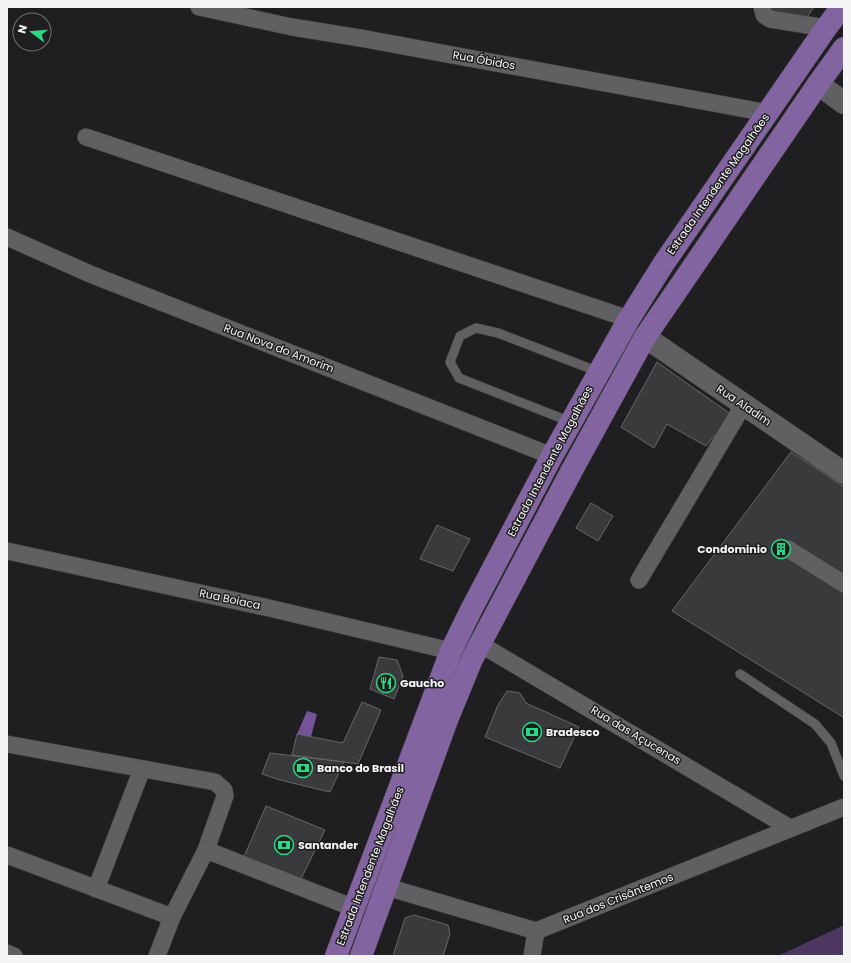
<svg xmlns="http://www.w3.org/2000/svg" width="851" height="963" viewBox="0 0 851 963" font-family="Poppins,sans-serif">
	<rect width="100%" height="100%" fill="#1f1e20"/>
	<path fill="#4c3860" d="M844 925V956H778Z"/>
	<path fill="#745396" d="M307 711 317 714 311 737 297 734Z"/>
	<g fill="#3a393c" stroke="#676669">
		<path d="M768 7H814L807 17 768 12Z"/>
		<path d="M657 362 732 415 706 446 667 424 654 448 621 427Z"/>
		<path d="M791 452 844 487V722L843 717 672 611Z"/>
		<path d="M591 503 613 516 598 541 576 528Z"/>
		<path d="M437 525 470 539 453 571 420 559Z"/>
		<path d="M379 657 397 660 403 676 394 699 370 689Z"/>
		<path d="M507 691 520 693 526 703 579 727 560 768 485 737 498 705Z"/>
		<path d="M362 702 381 710 358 764 292 755 297 734 343 743Z"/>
		<path d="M270 753 344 762 330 792 280 780 262 774Z"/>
		<path d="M266 806 325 830 300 881 243 859Z"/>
		<path d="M414 915 448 925 450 934 443 956H393L405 918Z"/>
	</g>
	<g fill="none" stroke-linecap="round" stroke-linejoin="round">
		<defs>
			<g id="lane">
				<path d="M571 422 459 378 450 362 460 336 476 328 498 333 599 372"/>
				<path d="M740 674 815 724 831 743 844 776"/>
			</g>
			<g id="street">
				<path d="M199 7 292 27 360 38 768 113"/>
				<path d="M762 7 764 15 770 19 826 28"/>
				<path d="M86 137 629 319"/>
				<path d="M7 237 90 274 552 456"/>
				<path d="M788 549 844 584"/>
				<path d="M7 551 269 608 451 651"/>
				<path d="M639 580 744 404"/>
				<path d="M480 644 790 828"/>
				<path d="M7 744 215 782 224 790 225 796 206 850 172 917 157 956"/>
				<path d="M206 850 354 908"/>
				<path d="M7 855 172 917"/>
				<path d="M387 887 536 931 844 807"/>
				<path d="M96 889 142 769"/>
				<path d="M7 953 14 956"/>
				<path d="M532 956 536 931"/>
			</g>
			<g id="secondary">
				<path d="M818 84 844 103"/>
				<path d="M645 337 844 473"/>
			</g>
			<g id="primary">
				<path d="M336 956 451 651 470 612 552 456 629 319 664 263 826 28 842 7"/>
				<path d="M361 956 447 720 472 659 572 470 645 337 818 84 844 48"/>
			</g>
		</defs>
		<use href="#lane" stroke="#3d3c3e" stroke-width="10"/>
		<use href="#street" stroke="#3d3c3e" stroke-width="18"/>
		<use href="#secondary" stroke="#3d3c3e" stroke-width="23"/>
		<use href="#primary" stroke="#3d3c3e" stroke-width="23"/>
		<use href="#lane" stroke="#605f62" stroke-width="9"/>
		<use href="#street" stroke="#605f62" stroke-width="17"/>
		<use href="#secondary" stroke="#605f62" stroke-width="22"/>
		<use href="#primary" stroke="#8264a0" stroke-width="22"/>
	</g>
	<defs>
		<symbol id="building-ring" viewBox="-11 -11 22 22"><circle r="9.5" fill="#1f1e20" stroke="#2bd884" stroke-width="1.5"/><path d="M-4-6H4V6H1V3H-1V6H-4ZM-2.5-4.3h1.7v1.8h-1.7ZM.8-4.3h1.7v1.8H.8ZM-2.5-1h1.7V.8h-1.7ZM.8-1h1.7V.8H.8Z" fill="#2bd884"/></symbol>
		<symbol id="restaurant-ring" viewBox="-11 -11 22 22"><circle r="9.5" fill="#1f1e20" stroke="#2bd884" stroke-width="1.5"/><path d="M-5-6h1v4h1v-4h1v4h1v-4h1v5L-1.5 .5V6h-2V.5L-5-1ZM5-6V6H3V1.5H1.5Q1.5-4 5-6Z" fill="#2bd884"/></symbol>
		<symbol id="bank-ring" viewBox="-11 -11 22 22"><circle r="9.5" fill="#1f1e20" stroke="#2bd884" stroke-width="1.5"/><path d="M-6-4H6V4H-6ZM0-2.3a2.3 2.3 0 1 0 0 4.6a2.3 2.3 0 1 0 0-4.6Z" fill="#2bd884"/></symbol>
	</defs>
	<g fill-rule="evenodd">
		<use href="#building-ring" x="770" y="538" width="22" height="22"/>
		<use href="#restaurant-ring" x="375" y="672" width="22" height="22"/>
		<use href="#bank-ring" x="521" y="721" width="22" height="22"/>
		<use href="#bank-ring" x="292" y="757" width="22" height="22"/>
		<use href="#bank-ring" x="273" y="834" width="22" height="22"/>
	</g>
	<g text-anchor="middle" stroke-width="3" stroke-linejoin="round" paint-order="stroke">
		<g font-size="11" fill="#f5f4f6" stroke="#1f1e20">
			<text transform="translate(484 60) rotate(10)" y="4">Rua Óbidos</text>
			<text transform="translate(718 184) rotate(-55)" y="4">Estrada Intendente Magalhães</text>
			<text transform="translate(279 348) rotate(21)" y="4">Rua Nova do Amorim</text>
			<text transform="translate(744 405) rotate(34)" y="4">Rua Aladim</text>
			<text transform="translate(550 461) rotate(-62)" y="4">Estrada Intendente Magalhães</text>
			<text transform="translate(230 599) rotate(12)" y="4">Rua Boiaca</text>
			<text transform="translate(636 735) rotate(31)" y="4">Rua das Açucenas</text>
			<text transform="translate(370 866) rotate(-69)" y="4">Estrada Intendente Magalhães</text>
			<text transform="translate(618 898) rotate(-22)" y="4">Rua dos Crisântemos</text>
		</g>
		<g font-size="11" font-weight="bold" fill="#f5f4f6" stroke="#1f1e20" text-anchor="start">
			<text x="767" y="553" text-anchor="end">Condominio</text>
			<text x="400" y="687">Gaucho</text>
			<text x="546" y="736">Bradesco</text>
			<text x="317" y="772">Banco do Brasil</text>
			<text x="298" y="849">Santander</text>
		</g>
	</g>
	<rect width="851" height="963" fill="none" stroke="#f5f4f6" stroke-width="16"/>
	<g transform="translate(32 32) rotate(286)"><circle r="19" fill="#1f1e20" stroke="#757476"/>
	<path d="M0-3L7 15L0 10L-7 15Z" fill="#2bd884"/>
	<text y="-6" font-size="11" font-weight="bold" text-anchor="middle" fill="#f5f4f6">N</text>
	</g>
</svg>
